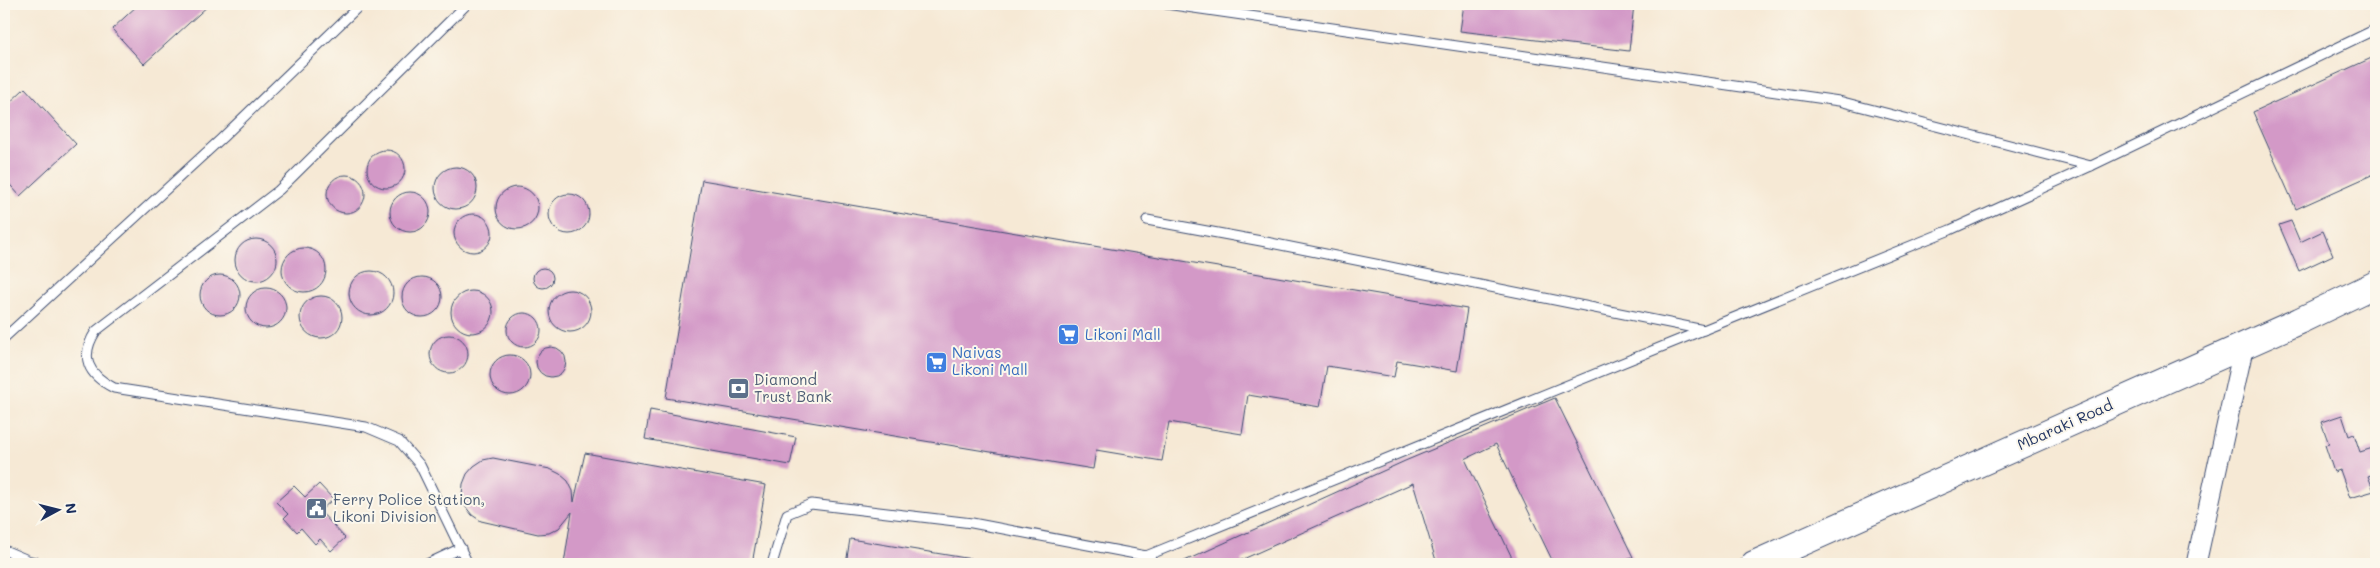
<svg xmlns="http://www.w3.org/2000/svg" width="2380" height="568" viewBox="0 0 2380 568" font-family="Mali,sans-serif">
	<rect width="100%" height="100%" fill="#fbf7ec"/>
	<filter id="ink" filterUnits="userSpaceOnUse"><feTurbulence type="fractalNoise" baseFrequency=".02" numOctaves="2"/><feDisplacementMap in="SourceGraphic" scale="10" xChannelSelector="R" yChannelSelector="G"/><feConvolveMatrix kernelMatrix="1 2 1 2 8 2 1 2 1" color-interpolation-filters="sRGB"/></filter>
	<filter id="wash" filterUnits="userSpaceOnUse"><feTurbulence type="fractalNoise" baseFrequency=".0096" numOctaves="4" result="noise"/><feDisplacementMap in="SourceGraphic" scale="20" xChannelSelector="R" yChannelSelector="G"/><feGaussianBlur stdDeviation="1.12" result="paint"/><feColorMatrix in="noise" values="0 0 0 0 0 0 0 0 0 0 0 0 0 0 0 0 0 1.4 0 .05"/><feComposite in="paint" operator="in"/></filter>
	<g filter="url(#wash)">
		<rect width="100%" height="100%" fill="#f6e9d5"/>
		<g id="blocks">
			<g fill="#d399c7">
				<path d="M139 4H210L144 64 112 29Z"/>
				<path d="M1464 4H1634L1629 51 1460 31Z"/>
				<path d="M2376 56V173L2296 209 2253 112Z"/>
				<path d="M25 88 76 144 20 196 4 178V108Z"/>
				<circle cx="386" cy="169" r="19"/>
				<circle cx="456" cy="188" r="21"/>
				<circle cx="346" cy="194" r="19"/>
				<path d="M702 180 1467 309 1457 371 1397 361 1394 377 1327 366 1320 407 1248 395 1242 434 1169 422 1162 461 1096 450 1093 469 666 398Z"/>
				<circle cx="517" cy="208" r="21"/>
				<circle cx="410" cy="212" r="20"/>
				<circle cx="569" cy="214" r="20"/>
				<circle cx="473" cy="233" r="19"/>
				<path d="M2291 221 2300 242 2323 231 2333 255 2299 271 2279 225Z"/>
				<circle cx="256" cy="260" r="21"/>
				<circle cx="304" cy="270" r="22"/>
				<circle cx="543" cy="278" r="10"/>
				<circle cx="371" cy="293" r="22"/>
				<circle cx="220" cy="295" r="20"/>
				<circle cx="422" cy="297" r="20"/>
				<circle cx="266" cy="308" r="20"/>
				<circle cx="570" cy="311" r="21"/>
				<circle cx="472" cy="312" r="21"/>
				<circle cx="321" cy="317" r="21"/>
				<circle cx="524" cy="330" r="17"/>
				<circle cx="449" cy="354" r="19"/>
				<circle cx="551" cy="362" r="15"/>
				<circle cx="510" cy="375" r="20"/>
				<path d="M1555 398 1633 557 1619 564H1554L1496 444 1465 459 1515 564H1437L1413 483 1241 560 1243 564H1178L1405 461Z"/>
				<path d="M650 410 796 437 790 465 645 439Z"/>
				<path d="M2342 415 2349 436 2354 434 2360 452 2376 447V473L2368 476 2374 491 2350 498 2340 470 2334 472 2325 445 2329 444 2321 422Z"/>
				<path d="M585 453 766 485 752 564H564L572 512 559 528 549 533 538 534 481 521 472 515 465 506 462 495 463 484 467 474 474 466 483 460 493 458 550 469 560 474 568 481 573 491 574 502Z"/>
				<path d="M319 484 333 499 320 511 345 538 331 551 320 539 315 544 301 528 297 532 284 518 288 514 276 502 294 486 305 497Z"/>
				<path d="M850 539 996 563V564H846Z"/>
			</g>
		</g>
	</g>
	<g filter="url(#ink)">
		<use href="#blocks" fill-opacity="0" stroke="#3c4b70" stroke-width="1"/>
		<g fill="none" stroke-linecap="round" stroke-linejoin="round">
			<defs>
				<g id="lane">
					<path d="M467 4 279 190 96 331C79 357 88 375 114 388L366 427 399 441 420 465 468 564"/>
					<path d="M1166 4 1839 101 2091 166"/>
					<path d="M1147 220 1261 241 1704 330"/>
					<path d="M4 338 222 138 361 4"/>
					<path d="M4 550 30 561 46 564"/>
					<path d="M427 564 461 548"/>
					<path d="M772 564 787 514 811 504 972 523 1146 556 1950 230 2091 166 2376 29"/>
				</g>
				<path id="street" d="M2196 564 2244 345"/>
				<path id="secondary" d="M1754 564 2299 321 2376 284"/>
			</defs>
			<use href="#lane" stroke="#3c4b70" stroke-width="11"/>
			<use href="#street" stroke="#3c4b70" stroke-width="21"/>
			<use href="#secondary" stroke="#3c4b70" stroke-width="28"/>
			<use href="#lane" stroke="#fff" stroke-width="9"/>
			<use href="#street" stroke="#fff" stroke-width="19"/>
			<use href="#secondary" stroke="#fff" stroke-width="26"/>
		</g>
	</g>
	<defs>
		<symbol id="supermarket-square" viewBox="-11 -11 22 22"><rect x="-9" y="-9" width="18" height="18" rx="4" fill="#3f7fe0" stroke="#fbf7ec"/><path d="M-6-5.5h2.5l.6 2H6L4.5 2H-2.5L-4.4-4H-6ZM-1.5 3.2a1.3 1.3 0 1 0 .1 0ZM3 3.2a1.3 1.3 0 1 0 .1 0Z" fill="#fff"/></symbol>
		<symbol id="bank-square" viewBox="-11 -11 22 22"><rect x="-9" y="-9" width="18" height="18" rx="4" fill="#5c6f8a" stroke="#fbf7ec"/><path d="M-6-4H6V4H-6ZM0-2.3a2.3 2.3 0 1 0 0 4.6a2.3 2.3 0 1 0 0-4.6Z" fill="#fff"/></symbol>
		<symbol id="civic-square" viewBox="-11 -11 22 22"><rect x="-9" y="-9" width="18" height="18" rx="4" fill="#5c6f8a" stroke="#fbf7ec"/><path d="M-.6-6.5H3V-4.5H.6V-3L4-1V1h2V6H-6V1h2V-1L-.6-3ZM-1.2 2.5V6h2.4V2.5Z" fill="#fff"/></symbol>
	</defs>
	<g fill-rule="evenodd">
		<use href="#supermarket-square" x="1056" y="322" width="25" height="25"/>
		<use href="#supermarket-square" x="924" y="350" width="25" height="25"/>
		<use href="#bank-square" x="726" y="376" width="25" height="25"/>
		<use href="#civic-square" x="304" y="496" width="25" height="25"/>
	</g>
	<g text-anchor="middle" stroke-width="4" stroke-linejoin="round" paint-order="stroke">
		<g font-size="15" fill="#366cbe" stroke="#fbf7ec" text-anchor="start">
			<text x="1085" y="340">Likoni Mall</text>
			<text x="952" y="358">Naivas<tspan x="952" dy="17">Likoni Mall</tspan></text>
		</g>
		<g font-size="15" fill="#4e5e75" stroke="#fbf7ec" text-anchor="start">
			<text x="754" y="385">Diamond<tspan x="754" dy="17">Trust Bank</tspan></text>
			<text x="333" y="505">Ferry Police Station,<tspan x="333" dy="17">Likoni Division</tspan></text>
		</g>
		<g font-size="15" fill="#1b2f5e" stroke="#fbf7ec">
			<text transform="translate(2065 425) rotate(-24)" y="5">Mbaraki Road</text>
		</g>
	</g>
	<rect width="2380" height="568" fill="none" stroke="#fbf7ec" stroke-width="20"/>
	<g transform="translate(58 510) rotate(83)" stroke="#fbf7ec" stroke-width="4" paint-order="stroke">
	<path d="M0-4L9 19L0 12L-9 19Z" fill="#1b2f5e"/>
	<text y="-8" font-size="14" font-weight="bold" text-anchor="middle" fill="#1b2f5e">N</text>
	</g>
</svg>
